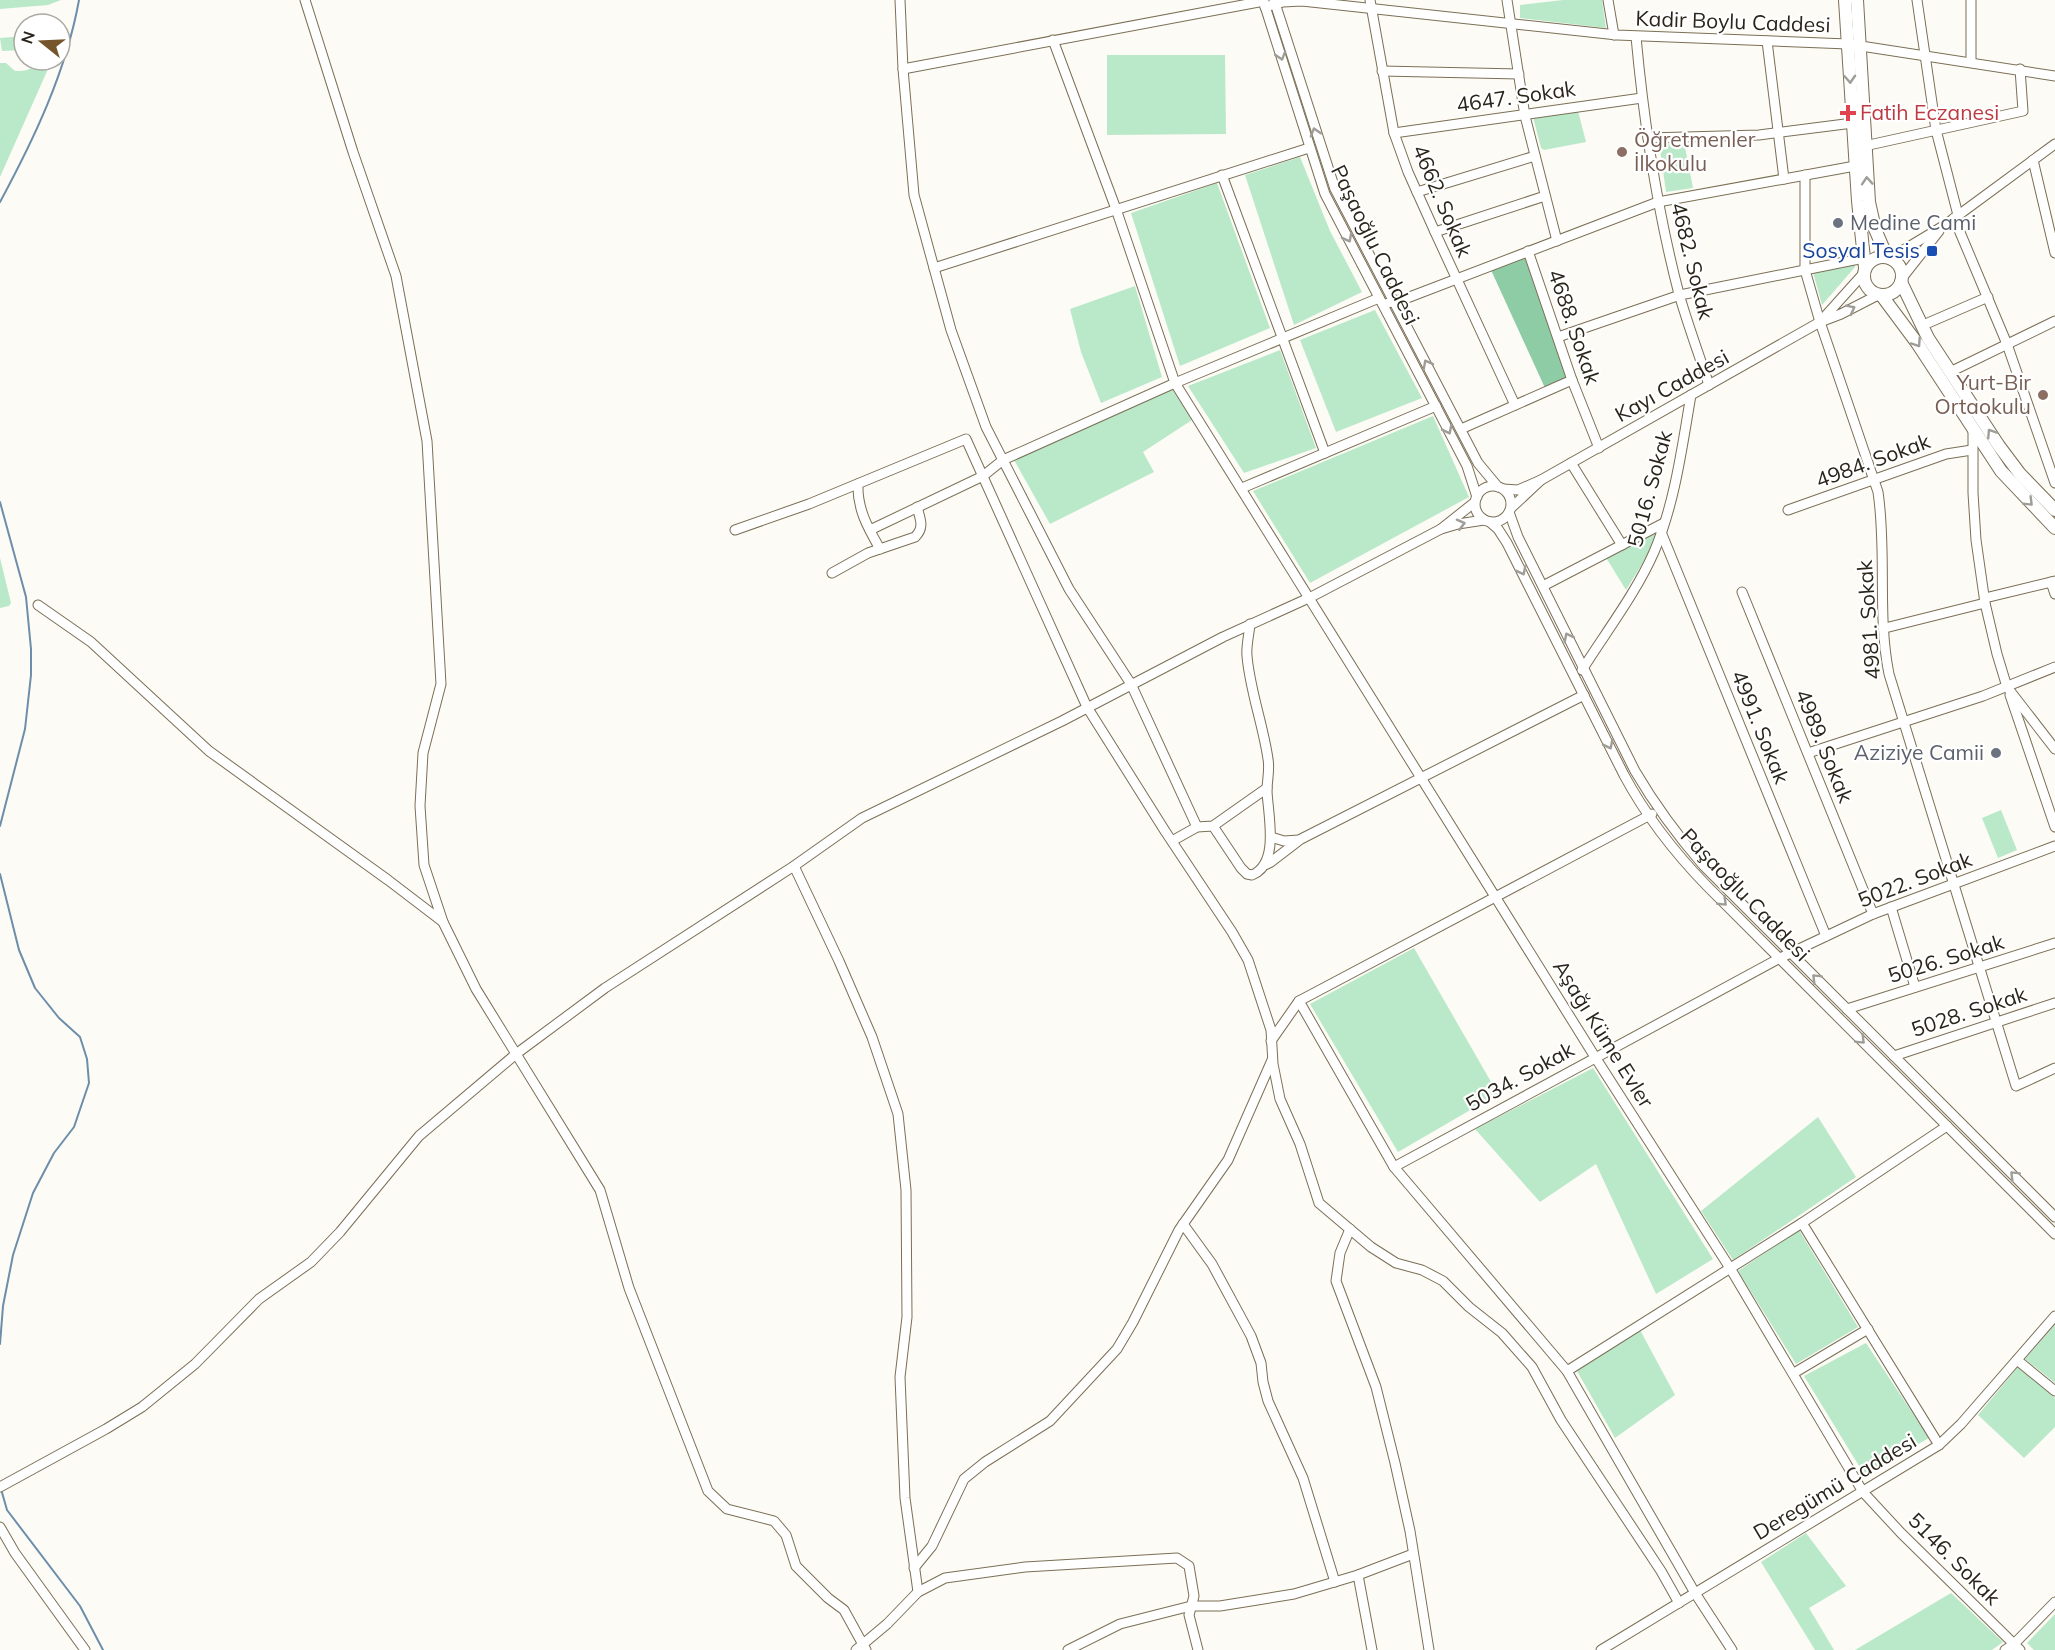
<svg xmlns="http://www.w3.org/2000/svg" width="2055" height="1650" viewBox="0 0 2055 1650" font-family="Mulish,sans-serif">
	<rect width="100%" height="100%" fill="#fdfbf5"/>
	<g fill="#bae9ca">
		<path d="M0 0H61L48 5 0 9Z"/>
		<path d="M1563 0H1602L1606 28 1520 18V5Z"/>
		<path d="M24 36V50L2 51 0 38Z"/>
		<path d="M1107 55H1225L1226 134 1107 135Z"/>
		<path d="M38 60H52L0 177V63H6L15 71C27 71 32 70 38 60Z"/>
		<path d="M1578 111 1586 142 1544 150 1541 148 1533 117Z"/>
		<path d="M1659 142H1684L1693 188 1666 192Z"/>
		<path d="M1300 157 1330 231 1362 292 1294 325 1245 175Z"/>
		<path d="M1217 183 1270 328 1180 366 1131 213Z"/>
		<path d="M1855 264V267L1822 305 1813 272Z"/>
		<path d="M1135 286 1162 377 1101 403 1081 352 1070 309Z"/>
		<path d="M1375 310 1422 398 1336 432 1300 340Z"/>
		<path d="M1280 350 1316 448 1244 473 1188 386Z"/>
		<path d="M1174 388 1192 420 1143 452 1154 472 1050 524 1014 460Z"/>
		<path d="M1433 416 1469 497 1310 583 1253 491Z"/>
		<path d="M1653 533 1656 534 1649 553 1626 590 1605 556Z"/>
		<path d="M0 558 11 603 9 606 0 608Z"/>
		<path d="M2001 810 2017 850 1998 858 1982 818Z"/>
		<path d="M1414 948 1498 1094 1398 1152 1310 1004Z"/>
		<path d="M1593 1068 1713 1259 1656 1294 1596 1164 1540 1202 1475 1129Z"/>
		<path d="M1818 1117 1856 1177 1733 1260 1701 1211Z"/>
		<path d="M1799 1230 1858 1327 1796 1364 1738 1271Z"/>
		<path d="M2055 1325V1383L2025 1359Z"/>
		<path d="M1640 1330 1675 1395 1615 1438 1577 1371Z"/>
		<path d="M1866 1343 1929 1438 1864 1474 1804 1376Z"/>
		<path d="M2018 1367 2055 1398V1427L2024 1458 1978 1415Z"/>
		<path d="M1806 1533 1846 1586 1809 1608 1834 1650H1815L1761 1562Z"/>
		<path d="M1951 1593 2003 1642 1992 1650H1855Z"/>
		<path d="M2055 1614V1650H2034L2027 1643Z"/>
	</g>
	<path fill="#8ecca5" d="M1527 256 1568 377 1545 388 1491 270Z"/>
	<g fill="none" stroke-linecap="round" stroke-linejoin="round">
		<g stroke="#6c8eab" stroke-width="2">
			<path d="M0 202C34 139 66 72 79 0"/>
			<path d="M0 502 26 597 31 649V675L25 729 0 826"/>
			<path d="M0 874 19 950 35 988 59 1018 80 1037 87 1059 89 1083 74 1127 54 1153 33 1193 13 1255 3 1306 0 1344"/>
			<path d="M1 1489 7 1510 80 1606 103 1650"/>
		</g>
		<defs>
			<g id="minor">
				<path d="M305 0 353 152 396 276 427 441 441 684 423 753 420 806 424 865 443 922 476 989 600 1190 629 1288 708 1491 727 1509 774 1521 786 1535 796 1566 828 1598 844 1610 866 1650"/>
				<path d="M900 0 903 69 914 195 951 330 986 427 1069 589 1131 684 1197 827"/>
				<path d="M1263 0 1325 194 1467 466 1477 497"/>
				<path d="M1274 0 1335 189 1478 463 1498 487"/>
				<path d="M1370 0 1394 133 1408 172 1435 232 1515 405"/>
				<path d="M1507 0 1525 116 1557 241"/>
				<path d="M1608 0 1614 35"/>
				<path d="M1917 0 1936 130 1958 215"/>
				<path d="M1265 7 1283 2 1302 1 1617 35 1848 44 2055 76"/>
				<path d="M1636 37C1644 123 1657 210 1679 294 1688 325 1699 355 1709 385"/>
				<path d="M1767 41 1784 179"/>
				<path d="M1971 62V0"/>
				<path d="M903 69 1264 1"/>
				<path d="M1382 71 1519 74"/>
				<path d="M1394 133 1642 98"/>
				<path d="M1648 138 1759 135 1853 123"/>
				<path d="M1860 147 2023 111 2020 69"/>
				<path d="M2033 160 2055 253"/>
				<path d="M1222 175 1325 453"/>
				<path d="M1805 175V270L1820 322 1878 492C1887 552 1877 615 1889 674L2016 1086 2055 1068"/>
				<path d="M1417 192 1535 156"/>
				<path d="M1954 218 2007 344 2055 483"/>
				<path d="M1435 232 1545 196"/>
				<path d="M1528 251 1572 380 1599 448"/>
				<path d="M1890 258 1945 225 2055 144"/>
				<path d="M934 268 1309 148"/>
				<path d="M1864 273 1820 322 1841 314 1878 295"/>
				<path d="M1902 278 1939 231"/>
				<path d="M1379 298 1175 383 1595 1057 1730 1268 1863 1492 1901 1533 2020 1650"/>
				<path d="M1388 303 1407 298 1658 202 1855 166"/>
				<path d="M1921 326 1988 297"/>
				<path d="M1558 337 1680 295 1864 258"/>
				<path d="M1950 372 2055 321"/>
				<path d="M1461 429 1572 380"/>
				<path d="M1973 429V493L1976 540 1985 603 1997 654 2007 687 2055 749"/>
				<path d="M1571 463 1622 545"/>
				<path d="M1541 480 1820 322"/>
				<path d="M858 484C857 509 868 528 880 549"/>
				<circle cx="1493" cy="504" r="18"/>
				<path d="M1242 488 1436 406"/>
				<path d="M1503 489 1518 490 1541 480 1511 508"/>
				<path d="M1475 502 1441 529 1458 524 1484 520"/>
				<path d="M1788 510 1946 454 1972 450"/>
				<path d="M1509 512 1518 537 1635 771C1655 805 1677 835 1703 865L2055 1217"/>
				<path d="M1490 522 1498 529 1507 543 1624 775C1646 816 1674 852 1707 886L2055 1234"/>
				<path d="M735 530 809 504 966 439 1087 707 1165 831 1232 932 1248 960 1271 1030 1273 1064 1280 1099 1300 1144 1319 1203 1371 1247 1396 1263 1422 1270 1443 1281 1469 1307 1502 1333 1532 1367 1561 1420 1661 1571 1679 1603"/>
				<path d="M870 530 983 476 1003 460 1175 383 1116 209 1053 40"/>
				<path d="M1661 532 1826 936"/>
				<path d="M832 573 868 553 915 537C925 527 920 519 917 507"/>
				<path d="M2051 582 2055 594"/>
				<path d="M1543 586 1664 523"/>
				<path d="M1742 592 1873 914"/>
				<path d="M1985 598 2055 581"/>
				<path d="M38 605 91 642 209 751 388 880 443 922"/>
				<path d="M1885 628 1985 603"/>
				<path d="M1582 670C1606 632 1636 593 1654 552 1675 503 1682 447 1691 395"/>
				<path d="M2010 695 2055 827"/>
				<path d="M1808 753 1983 696 2055 667"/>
				<path d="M1213 826 1241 868 1247 874 1252 875C1280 864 1268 815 1267 791 1267 780 1270 770 1268 759 1263 724 1250 691 1247 656 1246 646 1249 635 1250 624"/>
				<path d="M1271 837 1284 841 1299 840"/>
				<path d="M1172 841 1197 827 1213 826 1267 788"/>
				<path d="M1265 865 1271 862 1301 839 1584 695"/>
				<path d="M794 866 839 961 872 1037 898 1114 906 1190 907 1317 900 1377 905 1498 918 1592"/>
				<path d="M1891 907 1915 987"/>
				<path d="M1299 1001 1394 1167 1567 1371 1695 1593 1732 1650"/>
				<path d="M1847 1009 2055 943"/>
				<path d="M1271 1041 1299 1001 1652 814"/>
				<path d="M1894 1056 2055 1003"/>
				<path d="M1394 1167 1780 958 1873 914 2055 846"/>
				<path d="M1802 1223 1947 1126"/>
				<path d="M1183 1224 1212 1264 1251 1336 1261 1363 1263 1382 1268 1401 1303 1478 1335 1582"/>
				<path d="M1350 1229 1340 1253 1336 1281 1376 1387 1395 1463 1410 1531 1429 1650"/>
				<path d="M2017 1360 2055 1391"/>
				<path d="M1567 1371 1802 1223 1939 1445"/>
				<path d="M1794 1373 1868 1329"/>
				<path d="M0 1487 106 1429 142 1407 195 1364 259 1299 311 1262 340 1232 419 1136 516 1054 605 988 794 866 862 818 1062 721 1223 637 1311 597 1441 529"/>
				<path d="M0 1527 15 1553 85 1650"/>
				<path d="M914 1568 932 1546 964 1479 985 1462 1050 1421 1117 1349 1133 1322 1179 1230 1228 1160 1272 1060"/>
				<path d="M1358 1575 1372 1650"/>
				<path d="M856 1650 887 1624 918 1592 945 1578 1025 1567 1177 1558 1189 1566 1194 1596 1189 1615 1198 1650"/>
				<path d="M1068 1650 1120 1624 1191 1606H1220L1294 1594 1358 1575 1413 1554"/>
				<path d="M1601 1650 1939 1445 1961 1424 2055 1316"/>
				<path d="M2005 1650 2014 1644 2055 1602"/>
			</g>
			<g id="major">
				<path d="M1845 0 1858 201 1865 268"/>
				<path d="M1857 0 1869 202 1875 229 1887 257"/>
				<circle cx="1883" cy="276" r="19"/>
				<path d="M1901 282 1928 338 1999 446 2020 474 2055 510"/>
				<path d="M1882 296 1917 343 2001 471 2055 528"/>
			</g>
		</defs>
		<use href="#minor" stroke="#7b6f56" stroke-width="11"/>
		<use href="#major" stroke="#7b6f56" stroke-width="14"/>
		<use href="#minor" stroke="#fff" stroke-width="9"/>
		<use href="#major" stroke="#fff" stroke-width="12"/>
	</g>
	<defs><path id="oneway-chevron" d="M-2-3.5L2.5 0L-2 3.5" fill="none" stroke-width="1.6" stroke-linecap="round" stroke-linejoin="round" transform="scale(1.5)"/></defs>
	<g stroke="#9f9d98">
		<use href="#oneway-chevron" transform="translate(1281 56) rotate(73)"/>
		<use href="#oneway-chevron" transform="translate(1850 79) rotate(87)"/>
		<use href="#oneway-chevron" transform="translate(1315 132) rotate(-107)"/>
		<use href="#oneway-chevron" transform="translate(1867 181) rotate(-94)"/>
		<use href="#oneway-chevron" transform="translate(1348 238) rotate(62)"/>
		<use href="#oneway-chevron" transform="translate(1851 309) rotate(-27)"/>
		<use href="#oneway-chevron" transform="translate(1917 343) rotate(56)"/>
		<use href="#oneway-chevron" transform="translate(1427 364) rotate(-118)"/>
		<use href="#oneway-chevron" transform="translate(1448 430) rotate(63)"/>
		<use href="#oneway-chevron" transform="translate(1991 433) rotate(-123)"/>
		<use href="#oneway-chevron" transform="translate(2029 502) rotate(45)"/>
		<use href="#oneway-chevron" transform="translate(1461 524) rotate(-14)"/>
		<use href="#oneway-chevron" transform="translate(1522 571) rotate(63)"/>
		<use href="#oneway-chevron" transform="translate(1568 637) rotate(-117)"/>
		<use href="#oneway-chevron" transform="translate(1609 745) rotate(63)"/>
		<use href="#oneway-chevron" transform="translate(1723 902) rotate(44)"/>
		<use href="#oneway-chevron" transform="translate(1816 978) rotate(-135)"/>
		<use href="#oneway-chevron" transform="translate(1861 1040) rotate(45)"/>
		<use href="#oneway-chevron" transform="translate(2014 1175) rotate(-135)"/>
	</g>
	<path fill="#e0444e" stroke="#fff" stroke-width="2" d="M1845 104h6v6h6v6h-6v6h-6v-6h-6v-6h6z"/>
	<g fill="#8d6e63" stroke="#fff" stroke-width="2">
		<circle cx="1622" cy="152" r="6"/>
		<circle cx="2043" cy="395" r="6"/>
	</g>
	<g fill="#6b7280" stroke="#fff" stroke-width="2">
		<circle cx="1838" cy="223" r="6"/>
		<circle cx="1996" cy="753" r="6"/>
	</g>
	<rect fill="#1a4fb4" stroke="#fff" stroke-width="2" x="1926" y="245" width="12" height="12" rx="3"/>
	<g text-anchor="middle" stroke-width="4.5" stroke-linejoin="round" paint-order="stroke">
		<g font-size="21" fill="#2a251a" stroke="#fff">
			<text transform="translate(1733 22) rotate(2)" y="7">Kadir Boylu Caddesi</text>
			<text transform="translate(1516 97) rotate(-8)" y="7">4647. Sokak</text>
			<text transform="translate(1442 201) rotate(67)" y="7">4662. Sokak</text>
			<text transform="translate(1375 245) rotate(64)" y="7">Paşaoğlu Caddesi</text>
			<text transform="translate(1692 261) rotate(76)" y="7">4682. Sokak</text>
			<text transform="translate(1574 327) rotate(71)" y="7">4688. Sokak</text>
			<text transform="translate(1672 386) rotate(-29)" y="7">Kayı Caddesi</text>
			<text transform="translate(1873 461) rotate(-20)" y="7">4984. Sokak</text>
			<text transform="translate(1650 489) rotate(-75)" y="7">5016. Sokak</text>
			<text transform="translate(1869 620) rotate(-94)" y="7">4981. Sokak</text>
			<text transform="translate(1760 727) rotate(68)" y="7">4991. Sokak</text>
			<text transform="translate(1824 746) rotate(68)" y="7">4989. Sokak</text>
			<text transform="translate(1915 880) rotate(-21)" y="7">5022. Sokak</text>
			<text transform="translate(1745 895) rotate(46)" y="7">Paşaoğlu Caddesi</text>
			<text transform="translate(1946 959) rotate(-17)" y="7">5026. Sokak</text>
			<text transform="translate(1969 1012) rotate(-18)" y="7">5028. Sokak</text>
			<text transform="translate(1603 1034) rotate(58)" y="7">Aşağı Küme Evler</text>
			<text transform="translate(1520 1077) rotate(-29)" y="7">5034. Sokak</text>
			<text transform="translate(1835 1487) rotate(-31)" y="7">Deregümü Caddesi</text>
			<text transform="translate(1954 1559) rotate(45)" y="7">5146. Sokak</text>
		</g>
		<g font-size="21" fill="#be3a42" stroke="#fff" text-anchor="start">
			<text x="1860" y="120">Fatih Eczanesi</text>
		</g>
		<g font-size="21" fill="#785e54" stroke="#fff" text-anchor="start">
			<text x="1634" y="147">Öğretmenler<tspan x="1634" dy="24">İlkokulu</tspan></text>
			<text x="2031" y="390" text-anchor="end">Yurt-Bir<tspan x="2031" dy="24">Ortaokulu</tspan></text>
		</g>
		<g font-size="21" fill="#5b616d" stroke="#fff" text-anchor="start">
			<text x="1850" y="230">Medine Cami</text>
			<text x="1984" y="760" text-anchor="end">Aziziye Camii</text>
		</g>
		<g font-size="21" fill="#164399" stroke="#fff" text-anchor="end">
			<text x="1920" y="258">Sosyal Tesis</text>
		</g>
	</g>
	<g transform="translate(42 42) rotate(288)"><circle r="28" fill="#ffffff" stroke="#aaa8a3" stroke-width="1.5"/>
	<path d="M0-4.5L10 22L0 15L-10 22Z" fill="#75552b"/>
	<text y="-9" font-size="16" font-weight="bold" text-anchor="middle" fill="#2a251a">N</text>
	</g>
</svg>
